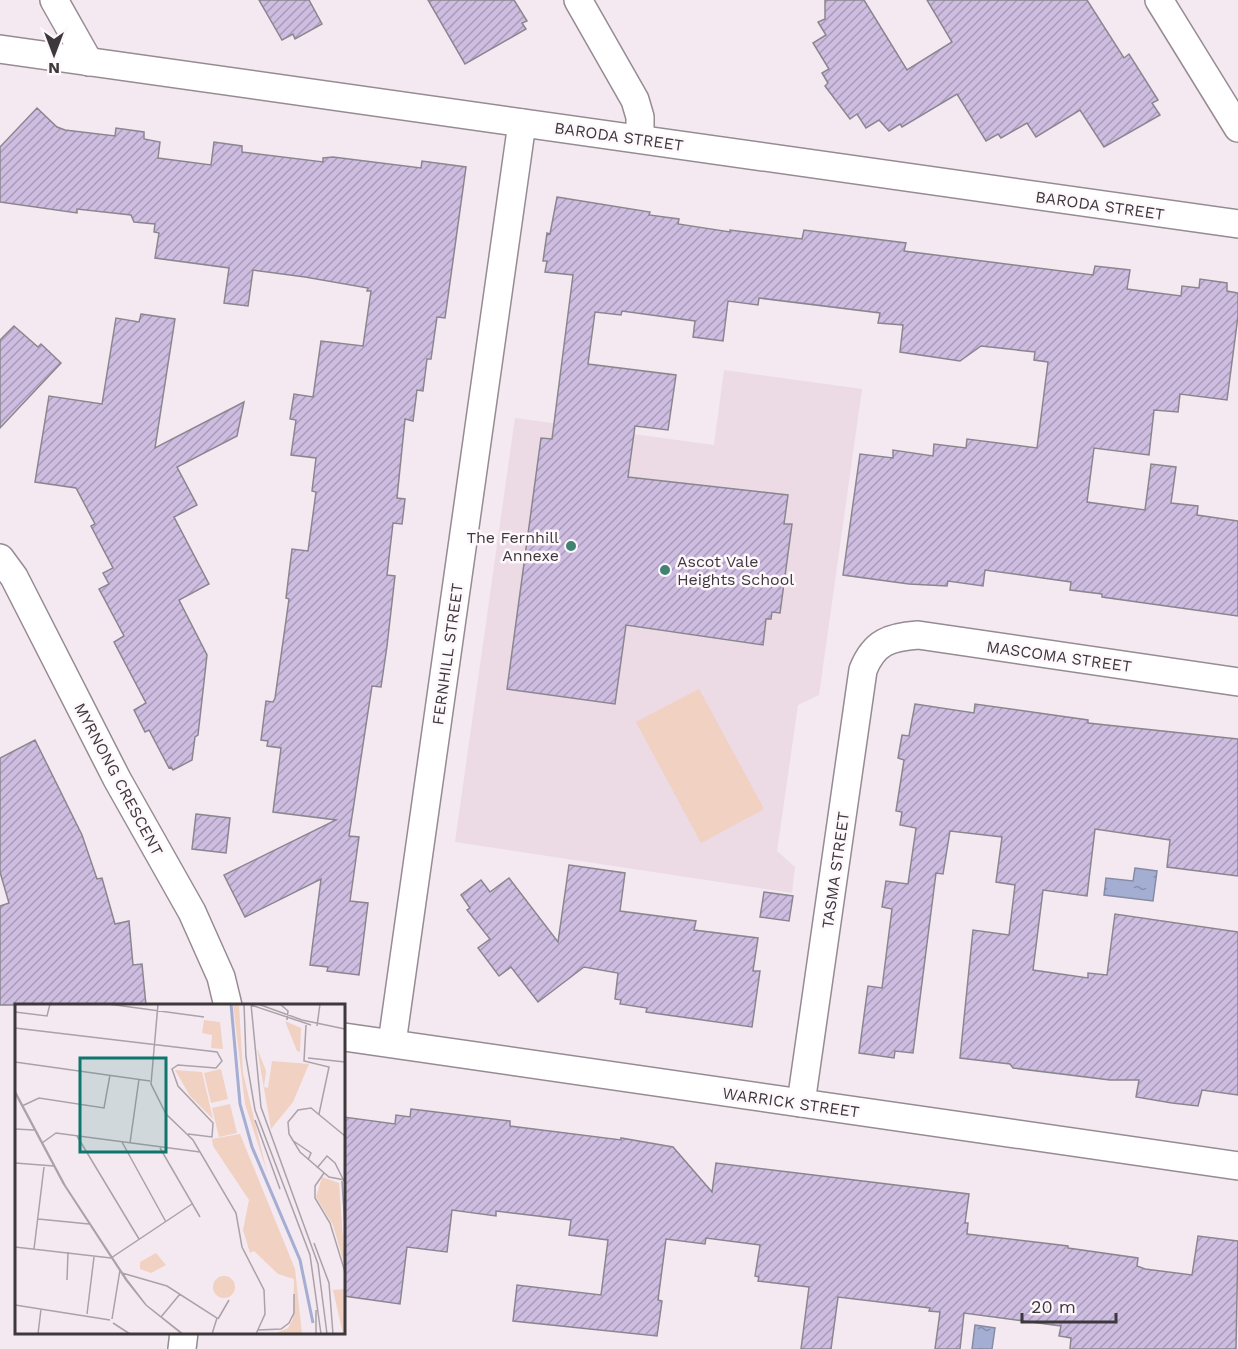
<svg xmlns="http://www.w3.org/2000/svg" width="1238" height="1349" viewBox="0 0 1238 1349" font-family="'Work Sans',sans-serif">
	<defs>
		<pattern id="water-ripples" width="26" height="14" patternUnits="userSpaceOnUse" patternTransform="scale(1.5)"><rect width="26" height="14" fill="#a4aed2"/><path d="M2 4q2-2 4 0t4 0M15 11q2-2 4 0t4 0" fill="none" stroke="#878fac"/></pattern>
		<pattern id="building-hatch" width="6" height="6" patternUnits="userSpaceOnUse" patternTransform="scale(1.5)"><rect width="6" height="6" fill="#cebde1"/><path d="M-1 1l2-2M0 6l6-6M5 7l2-2" fill="none" stroke="#a89bb8"/></pattern>
	</defs>
	<rect width="100%" height="100%" fill="#f4e9f0"/>
	<path fill="#ecdae5" d="M724 370 862 389 819 695 798 705 777 851 795 867 792 893 455 842 515 418 714 445Z"/>
	<path fill="#f0d1c2" d="M699 689 764 809 701 843 636 722Z"/>
	<g fill="url(#water-ripples)" stroke="#858ba5" stroke-width="1.5">
		<path d="M1135 868 1157 871 1153 901 1104 895 1106 878 1133 881Z"/>
		<path d="M975 1325 995 1328 992 1349H972Z"/>
	</g>
	<g fill="url(#building-hatch)" stroke="#8a8690" stroke-width="1.5">
		<path d="M259 0H309L322 24 295 39 293 34 282 40Z"/>
		<path d="M428 0H514L527 21 522 23 526 29 465 64Z"/>
		<path d="M825 0H864L907 70 952 42 927 0H1087L1124 58 1129 54 1158 100 1152 103 1160 115 1104 147 1080 110 1036 137 1027 123 1001 138 998 134 986 141 957 94 902 127 900 124 889 131 879 120 866 128 857 114 850 119 825 86 828 83 822 73 829 69 813 43 826 35 818 22 825 19Z"/>
		<path d="M37 108 57 127 65 130 115 136 116 128 144 132V139L160 142 158 158 211 165 214 142 242 146V152L323 162V158L333 157 421 168 422 161 466 167 445 318 437 317 431 359H427L423 391 417 390 413 421 405 419 397 498 405 499 402 524 393 523 387 575 395 576 387 646 381 687 372 686 349 836 359 837 350 901 368 903 359 975 327 971 328 967 310 965 321 879 245 917 224 875 336 820 273 812 281 748 267 746 268 741 261 740 266 701 273 702 275 698 289 599 286 598 292 549 308 551 316 492 312 491 316 458 291 455 296 420 290 419 294 394 313 397 321 341 363 346 371 291H367L368 288 305 277 253 270 248 306 224 303 229 268 155 258 159 233 154 232 155 224 134 222 131 215 77 209V213L0 202V147Z"/>
		<path d="M557 197 650 212 649 215 679 219 678 224 730 232V230L802 239 804 230 906 243 904 251 1093 275 1095 266 1130 270 1127 289 1181 296 1182 286 1199 288 1200 279 1227 283V291L1238 293V316L1227 400 1180 394 1178 412 1154 410 1149 455 1094 448 1087 502 1145 510 1151 464 1176 467 1171 503 1198 506 1197 515 1238 521V616L1102 597V594L1070 590 1071 582 985 570 983 586 948 581 947 586 909 584 843 575 860 454 893 458V450L933 456 934 444 966 448 967 439 1037 448 1048 362 1034 360 1035 352 981 346 960 361 900 352 903 325 878 323 880 313 759 298 758 305 728 301 723 341 693 337 695 321 622 311 621 315 595 312 588 364 676 375 668 430 635 426 628 477 788 495 784 524H792L780 613 772 612 771 619H766L763 645 626 625 615 704 507 689 541 438 552 439 573 275 545 272 547 261H543L547 233 550 234Z"/>
		<path d="M141 314 175 319 155 448 244 402 237 436 177 467 197 505 174 517 209 584 179 600 207 655 198 735 195 737 192 760 173 770 171 767 169 768 149 730 145 732 134 710 146 703 114 642 124 636 99 589 109 584 103 573 113 568 91 526 95 524 76 488 35 482 49 396 102 404 116 318 139 322Z"/>
		<path d="M14 326 38 347 41 344 61 363 0 428V340Z"/>
		<path d="M915 704 974 713 975 704 1088 720V723L1238 739V876L1167 867 1170 840 1095 829 1087 896 1043 890 1033 970 1088 978V973L1107 975 1115 914 1238 932V1095L1202 1090 1198 1106 1172 1103 1136 1097 1139 1080H1110L1013 1068 1010 1064 960 1058 973 930 1009 935 1015 885 996 882 1002 837 950 831 943 874 936 873 913 1053 895 1051 894 1058 859 1053 868 986 882 988 892 909 882 907 886 881 908 884 916 828 900 825 902 812 896 811 904 760 898 758 902 735 909 736Z"/>
		<path d="M35 740 82 835 97 879 102 878 115 924 129 921 133 965 142 964 146 1005H0V906L9 903 0 872V758Z"/>
		<path d="M196 814 230 818 226 853 192 849Z"/>
		<path d="M569 865 625 873 620 911 696 921 694 930 758 938 753 971H760L752 1027 646 1012 647 1008 620 1004 621 1000 615 999 618 973 584 967 538 1002 511 967 499 976 478 948 490 939 467 910 470 908 461 895 481 880 490 892 509 878 558 942Z"/>
		<path d="M764 892 793 896 789 921 760 917Z"/>
		<path d="M411 1109 510 1121V1126L621 1140V1138L673 1147 712 1192 716 1163 969 1194 965 1223H968L967 1234 1068 1246V1248L1138 1258 1137 1266 1145 1269 1192 1275 1198 1236 1238 1241 1236 1349H1070L1071 1338 1059 1336 1061 1326 964 1313 960 1349H935L940 1312 929 1311 930 1308 838 1297 831 1349H801L809 1287 758 1281 759 1277 755 1276 760 1245 706 1238 705 1244 666 1239 658 1300 662 1301 657 1336 513 1321 517 1285 601 1295 608 1240 569 1235 571 1220 496 1211V1216L452 1210 447 1252 407 1247 400 1304 344 1296V1117L395 1124 396 1115 410 1117Z"/>
	</g>
	<g fill="none" stroke-linecap="round" stroke-linejoin="round">
		<defs>
			<g id="street">
				<path d="M54 0 89 62"/>
				<path d="M578 0 635 100 640 117V139"/>
				<path d="M1159 0 1238 128"/>
				<path d="M0 49 1238 224"/>
				<path d="M0 558 14 577 117 779 192 912 221 977 228 1006"/>
				<path d="M344 1037 1238 1166"/>
				<path d="M392 1043 522 123"/>
				<path d="M801 1103 863 670C874 642 890 637 918 635L1238 682"/>
				<path d="M182 1349 184 1332"/>
			</g>
		</defs>
		<use href="#street" stroke="#968b92" stroke-width="30"/>
		<use href="#street" stroke="#fff" stroke-width="27"/>
	</g>
	<g fill="#428271" stroke="#fef7fc" stroke-width="2">
		<circle cx="571" cy="546" r="6"/>
		<circle cx="665" cy="570" r="6"/>
	</g>
	<g text-anchor="middle" stroke-width="5" stroke-linejoin="round" paint-order="stroke">
		<g font-size="16" fill="#3c383b" stroke="#fef7fc">
			<text transform="translate(619 136) rotate(8)" y="6">BARODA STREET</text>
			<text transform="translate(1100 205) rotate(8)" y="6">BARODA STREET</text>
			<text transform="translate(447 654) rotate(-82)" y="6">FERNHILL STREET</text>
			<text transform="translate(1059 656) rotate(8)" y="6">MASCOMA STREET</text>
			<text transform="translate(119 779) rotate(62)" y="6">MYRNONG CRESCENT</text>
			<text transform="translate(835 870) rotate(-82)" y="6">TASMA STREET</text>
			<text transform="translate(791 1102) rotate(8)" y="6">WARRICK STREET</text>
		</g>
		<g font-size="16" fill="#3c383b" stroke="#fef7fc" text-anchor="end">
			<text x="559" y="543">The Fernhill<tspan x="559" dy="18">Annexe</tspan></text>
			<text x="677" y="567" text-anchor="start">Ascot Vale<tspan x="677" dy="18">Heights School</tspan></text>
		</g>
	</g>
	<g transform="translate(15 1004)">
		<rect width="330" height="330" fill="#f4e9f0"/>
		<path d="M189 16 205 18 208 45 196 44 197 31 187 29Z" fill="#f0d1c2"/>
		<path d="M218 0 224 1 228 69 252 168 230 100ZM270 17 286 24 285 48 282 47ZM242 44 251 67 249 83 253 84 257 57 294 60 278 98 256 125ZM160 66 187 68 198 115 175 92ZM225 130 280 265 287 330H259L273 324 278 315 279 275 263 270 239 247 235 249 228 226 234 196 198 142 197 135ZM307 173 324 179 330 263 318 221 301 193ZM330 285V330H328L318 286Z" fill="#f0d1c2"/>
		<path d="M258 58 282 61 276 97 252 94ZM206 65 213 95 196 99 189 69ZM215 100 222 129 204 133 197 104ZM141 249 151 261 136 269 125 265V258ZM198 283a11 11 0 1 1 22 0a11 11 0 1 1-22 0Z" fill="#f0d1c2"/>
		<path fill="none" stroke="#a4aed2" stroke-width="3" d="M216 0 225 100 237 143 285 256 298 319"/>
		<path fill="none" stroke="#aaa2a8" stroke-width="1.5" d="M93 0 189 13M143 0 136 80 151 110 178 136 221 209 227 243 249 286 250 310 241 330M229 0 231 53 240 106 295 251 306 330M236 0 246 103 303 260 312 330M243 0 287 16 330 25M265 0 273 7 272 16M236 1 296 21M0 8 32 12 35 0M291 21 289 57 314 63 304 110M302 22 305 0M0 24 202 48 207 57 201 64 163 61 157 65 163 82 198 119 197 133 173 130M293 54 330 58M0 58 135 77M0 87 51 183 112 276 131 301 168 330M0 89 48 179 111 276 131 301 167 330M7 102 24 94 89 104 95 71M240 116 265 185M0 125 19 126M62 132 124 235M330 132 296 104 283 106 273 118 274 130 285 148 314 173 330 176M277 136 296 149 293 156M107 138 151 218M27 139 41 129 185 148M115 139 124 75M145 144 185 213M0 159 39 162M302 164 312 152 320 159 329 177M309 169 300 182V194L315 219 330 268M327 177 330 224M23 215 74 220M299 239 314 279 318 330M0 243 96 254 177 200M19 245 29 163M107 269 152 282 202 314 197 330M52 276 53 248M0 301 95 316M301 306V330M72 310 79 253M146 313 165 290M97 315 105 266M203 315 214 296M98 319 115 330M243 326 266 325 274 319 279 309V290M23 330 26 305"/>
		<path fill="#0f766e" fill-opacity="0.15" stroke="#0f766e" stroke-width="3" d="M65 54H151V148H65Z"/>
		<rect width="330" height="330" fill="none" stroke="#3c383b" stroke-width="3"/>
	</g>
	<g transform="translate(54 54) rotate(180)" stroke="#fef7fc" stroke-width="4.5" paint-order="stroke">
	<path d="M0-4.5L10 22L0 15L-10 22Z" fill="#3c383b"/>
	<text y="-9" font-size="16" font-weight="bold" text-anchor="middle" fill="#3c383b">N</text>
	</g>
	<path d="M1022 1313v9h94v-9" fill="none" stroke="#3c383b" stroke-width="3"/>
	<text x="1031" y="1313" font-size="18" fill="#3c383b" stroke="#fef7fc" stroke-width="4.5" paint-order="stroke">20 m</text>
</svg>
